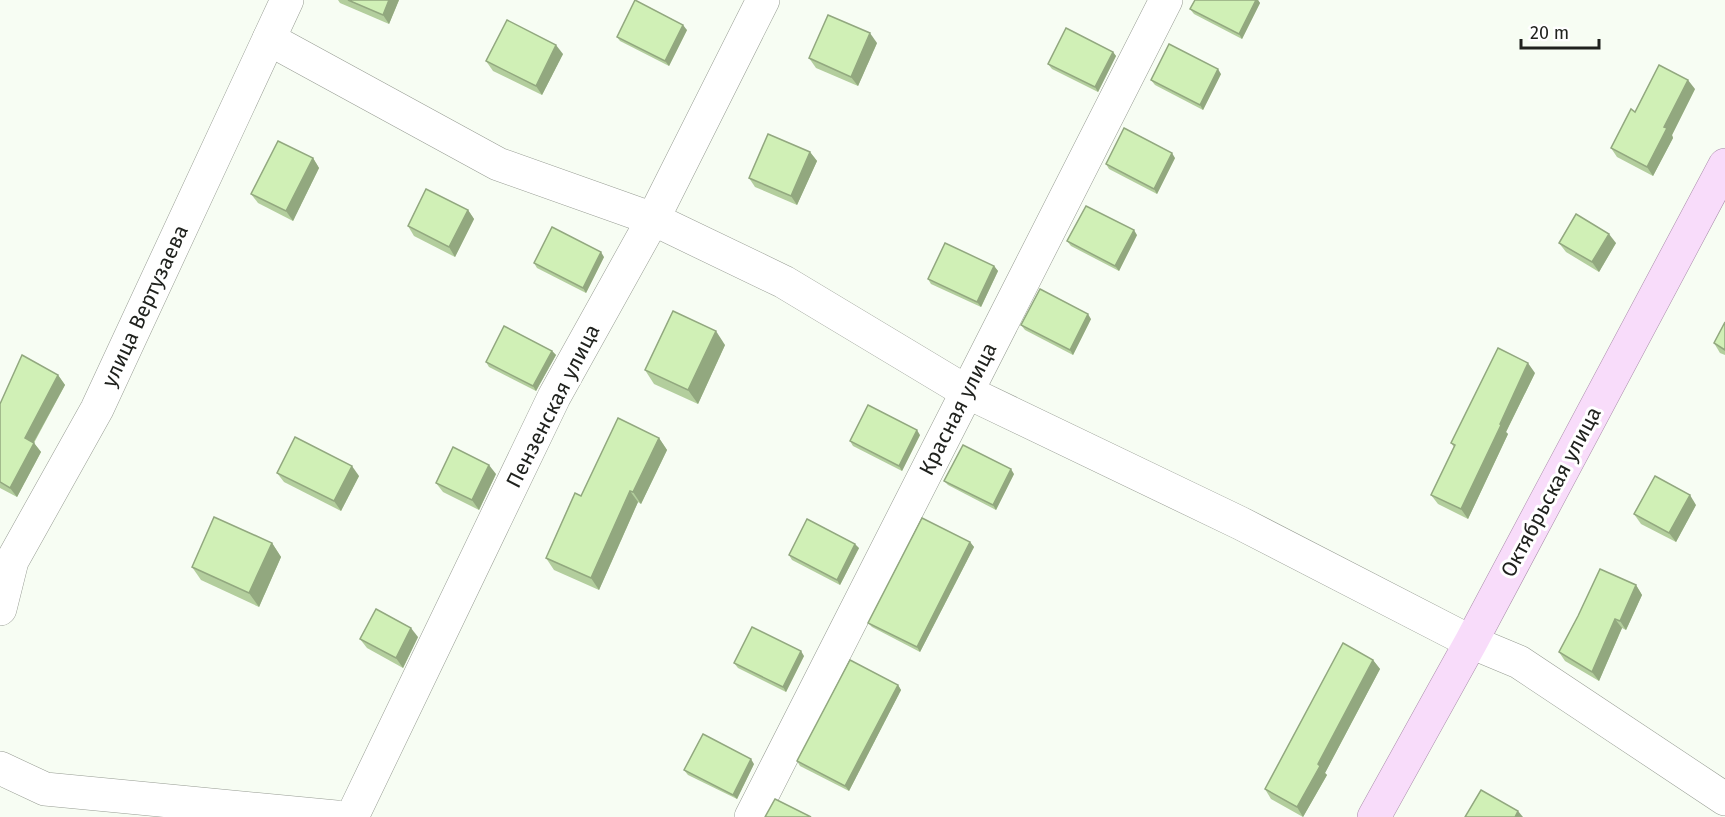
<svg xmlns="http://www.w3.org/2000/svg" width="1725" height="817" viewBox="0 0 1725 817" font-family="'Fira Sans',sans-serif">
	<rect width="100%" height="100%" fill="#f7fdf3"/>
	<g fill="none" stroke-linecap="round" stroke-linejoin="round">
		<defs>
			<g id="minor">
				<path d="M269 39 498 164 653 219 784 282 967 392 1240 523 1471 642 1519 662 1725 799"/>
				<path d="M0 609 12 561 97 409 287 0"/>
				<path d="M0 768 45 789 336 817"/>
				<path d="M352 817 554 397 653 219 763 0"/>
				<path d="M751 817 1166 0"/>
			</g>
			<path id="major" d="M1374 817 1471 642 1725 165"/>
		</defs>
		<use href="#minor" stroke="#979c93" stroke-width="34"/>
		<use href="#major" stroke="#a98caa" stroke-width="34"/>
		<use href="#minor" stroke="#fff" stroke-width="33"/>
		<use href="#major" stroke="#f8dcfa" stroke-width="33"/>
	</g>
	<g fill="#b3ce9d">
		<path d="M338 0H399L389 24 340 3Z"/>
		<path d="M1195 0H1258L1260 3 1242 39 1194 14 1190 9Z"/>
		<path d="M687 30 669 66 620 41 617 37Z"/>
		<path d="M877 43 858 86 816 68 809 58Z"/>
		<path d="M1113 52 1116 56 1098 92 1052 69 1048 64Z"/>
		<path d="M563 54 542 95 493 71 486 61Z"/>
		<path d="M1221 74 1203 110 1155 85 1151 80Z"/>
		<path d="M1695 89 1672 135 1673 138 1653 176 1617 157 1611 148 1635 112Z"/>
		<path d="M810 152 817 161 797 205 755 187 749 178Z"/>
		<path d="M313 158 319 168 293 221 258 203 251 194Z"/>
		<path d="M1175 158 1157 194 1109 169 1106 164Z"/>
		<path d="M468 210 474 219 455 257 414 236 408 226Z"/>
		<path d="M1137 235 1119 271 1071 246 1067 241Z"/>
		<path d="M1559 243H1616L1599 272 1566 252Z"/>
		<path d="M604 257 586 293 537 268 534 263Z"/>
		<path d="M994 266 998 271 981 307 931 284 928 279Z"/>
		<path d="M1091 319 1073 355 1025 330 1021 325Z"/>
		<path d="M1725 322V355L1720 353 1714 343Z"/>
		<path d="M725 345 698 404 654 384 645 370Z"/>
		<path d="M552 351 556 355 536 391 489 367 486 362Z"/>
		<path d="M1535 373 1506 432 1508 434 1468 519 1438 504 1431 495 1454 447 1451 443Z"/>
		<path d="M58 375 65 385 34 443 41 452 17 497 0 488V404Z"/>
		<path d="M920 435 902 471 853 446 850 441Z"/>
		<path d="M659 438 667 450 641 504 638 502 599 590 554 570 546 558 581 496Z"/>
		<path d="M277 473 359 476 341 511 284 482Z"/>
		<path d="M496 474 479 510 443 492 436 483Z"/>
		<path d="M1014 474 996 510 948 485 944 481Z"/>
		<path d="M1696 505 1676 542 1641 524 1634 514Z"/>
		<path d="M970 542 974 547 920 652 872 627 868 623Z"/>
		<path d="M272 543 281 557 259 607 201 580 192 567Z"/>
		<path d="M859 548 840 585 792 560 789 555Z"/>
		<path d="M1636 585 1642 595 1626 630 1622 628 1599 681 1565 661 1559 652Z"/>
		<path d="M418 637 403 668 367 648 360 639Z"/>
		<path d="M804 656 786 692 738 668 734 663Z"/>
		<path d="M1373 660 1380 669 1325 773 1327 775 1303 817 1271 799 1265 789Z"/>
		<path d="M898 685 901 690 849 791 800 766 797 761Z"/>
		<path d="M754 764 737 799 688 775 684 770Z"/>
	</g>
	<g fill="#92a87f">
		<path d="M389 0H399L389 24 383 15Z"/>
		<path d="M1256 0H1258L1260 3 1242 39 1239 34Z"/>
		<path d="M683 25 687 30 669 66 665 61Z"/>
		<path d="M870 33 877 43 858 86 851 77Z"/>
		<path d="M556 45 563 54 542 95 536 86Z"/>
		<path d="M1113 52 1116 56 1098 92 1095 87Z"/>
		<path d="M1218 69 1221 74 1203 110 1200 105Z"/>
		<path d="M1688 80 1695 89 1672 135 1673 138 1653 176 1647 167 1664 127Z"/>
		<path d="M810 152 817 161 797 205 791 196Z"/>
		<path d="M1172 153 1175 158 1157 194 1154 189Z"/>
		<path d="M313 158 319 168 293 221 286 211Z"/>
		<path d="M468 210 474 219 455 257 449 247Z"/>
		<path d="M1134 230 1137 235 1119 271 1115 266Z"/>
		<path d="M1609 234 1616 243 1599 272 1592 262Z"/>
		<path d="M601 252 604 257 586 293 583 288Z"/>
		<path d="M994 266 998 271 981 307 977 302Z"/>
		<path d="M1088 314 1091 319 1073 355 1070 350Z"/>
		<path d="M716 331 725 345 698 404 688 390Z"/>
		<path d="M552 351 556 355 536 391 533 386Z"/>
		<path d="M1528 363 1535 373 1506 432 1508 434 1468 519 1461 509 1500 424Z"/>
		<path d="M58 375 65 385 31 447 25 438Z"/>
		<path d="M917 430 920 435 902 471 899 466Z"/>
		<path d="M659 438 667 450 641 504 633 492Z"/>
		<path d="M34 443 41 452 17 497 10 488Z"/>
		<path d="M489 465 496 474 479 510 472 500Z"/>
		<path d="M352 466 359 476 341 511 334 501Z"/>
		<path d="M1011 469 1014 474 996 510 993 505Z"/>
		<path d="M630 491 638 502 599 590 591 578Z"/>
		<path d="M1690 495 1696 505 1676 542 1669 533Z"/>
		<path d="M970 542 974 547 920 652 917 647Z"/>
		<path d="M272 543 281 557 259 607 249 593Z"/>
		<path d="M855 544 859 548 840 585 837 580Z"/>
		<path d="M1636 585 1642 595 1626 630 1620 621Z"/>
		<path d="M1615 619 1622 628 1599 681 1592 672Z"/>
		<path d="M411 628 418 637 403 668 396 658Z"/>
		<path d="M801 651 804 656 786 692 783 687Z"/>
		<path d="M1373 660 1380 669 1325 773 1327 775 1303 817 1297 807 1318 764Z"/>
		<path d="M898 685 901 690 849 791 845 786Z"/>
		<path d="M751 759 754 764 737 799 733 795Z"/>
		<path d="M1518 811 1523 817H1515Z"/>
	</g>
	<g fill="#d0f0b6" stroke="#92a87f" stroke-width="1.5">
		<path d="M348 0H389L383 15Z"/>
		<path d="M635 0 683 25 665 61 617 37Z"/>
		<path d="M1195 0H1256L1239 34 1190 9Z"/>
		<path d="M828 15 870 33 851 77 809 58Z"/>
		<path d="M507 20 556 45 536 86 486 61Z"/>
		<path d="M1066 28 1113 52 1095 87 1048 64Z"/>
		<path d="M1169 44 1218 69 1200 105 1151 80Z"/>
		<path d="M1659 65 1688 80 1664 127 1667 128 1647 167 1611 148 1631 109 1635 112Z"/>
		<path d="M1124 128 1172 153 1154 189 1106 164Z"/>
		<path d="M768 134 810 152 791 196 749 178Z"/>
		<path d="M278 141 313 158 286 211 251 194Z"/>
		<path d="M426 189 468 210 449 247 408 226Z"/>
		<path d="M1086 206 1134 230 1115 266 1067 241Z"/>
		<path d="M1576 214 1609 234 1592 262 1559 243Z"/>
		<path d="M552 227 601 252 583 288 534 263Z"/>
		<path d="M945 243 994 266 977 302 928 279Z"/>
		<path d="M1040 289 1088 314 1070 350 1021 325Z"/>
		<path d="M673 311 716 331 688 390 645 370Z"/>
		<path d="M1725 322V350L1714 343Z"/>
		<path d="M504 326 552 351 533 386 486 362Z"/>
		<path d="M1498 348 1528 363 1500 424 1501 425 1461 509 1431 495 1455 445 1451 443Z"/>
		<path d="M22 355 58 375 25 438 34 443 10 488 0 482V404Z"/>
		<path d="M868 405 917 430 899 466 850 441Z"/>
		<path d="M618 418 659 438 633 492 630 491 591 578 546 558 575 493 581 496Z"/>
		<path d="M295 437 352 466 334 501 277 473Z"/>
		<path d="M963 445 1011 469 993 505 944 481Z"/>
		<path d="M453 447 489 465 472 500 436 483Z"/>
		<path d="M1655 476 1690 495 1669 533 1634 514Z"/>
		<path d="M214 517 272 543 249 593 192 567Z"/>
		<path d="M922 518 970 542 917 647 868 623Z"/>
		<path d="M807 519 855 544 837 580 789 555Z"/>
		<path d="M1600 569 1636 585 1620 621 1615 619 1592 672 1559 652 1578 616Z"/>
		<path d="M376 609 411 628 396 658 360 639Z"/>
		<path d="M752 627 801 651 783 687 734 663Z"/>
		<path d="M1343 643 1373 660 1318 764 1320 766 1297 807 1265 789Z"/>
		<path d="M850 660 898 685 845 786 797 761Z"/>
		<path d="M703 734 751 759 733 795 684 770Z"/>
		<path d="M1481 790 1518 811 1515 817H1465Z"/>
		<path d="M775 799 811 817H765Z"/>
	</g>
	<g text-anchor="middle" stroke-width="6" stroke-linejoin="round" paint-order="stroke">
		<g font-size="21" fill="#20221e" stroke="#fff">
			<text transform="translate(145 306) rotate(-65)" y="7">улица Вертузаева</text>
			<text transform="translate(553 406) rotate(-63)" y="7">Пензенская улица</text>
			<text transform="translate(958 409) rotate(-63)" y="7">Красная улица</text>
			<text transform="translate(1551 492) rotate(-62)" y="7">Октябрьская улица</text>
		</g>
	</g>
	<path d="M1521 39v9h78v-9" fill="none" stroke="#20221e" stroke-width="3"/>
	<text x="1530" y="39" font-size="18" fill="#20221e" stroke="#ffffff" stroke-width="4.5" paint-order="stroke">20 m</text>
</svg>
